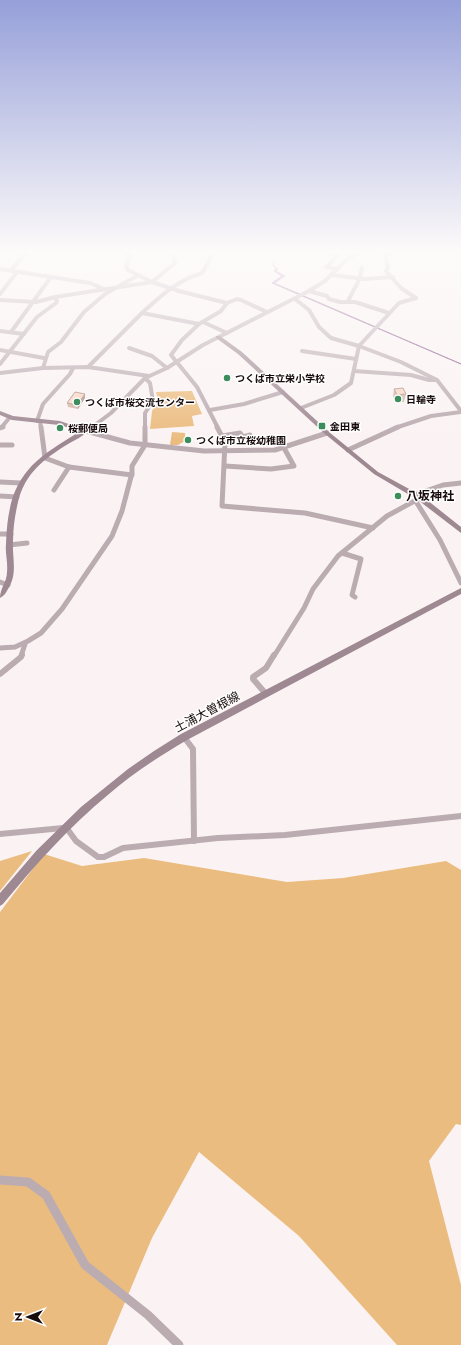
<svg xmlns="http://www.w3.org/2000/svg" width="461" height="1345" viewBox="0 0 461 1345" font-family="Jost,'Noto Sans JP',sans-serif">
	<rect width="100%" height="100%" fill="#fbf3f3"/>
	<g fill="#ebbc7f">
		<path d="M192 391 202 414 192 416 194 426 150 429 152 411 158 400 156 392Z"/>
		<path d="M172 432 185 433V441L178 445H170Z"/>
		<path d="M32 851 0 891V861Z"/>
		<path d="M44 854 82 866 144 858 287 882 343 878 446 861 461 870V1125L456 1124 429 1161 461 1285V1345H397L299 1236 199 1152 152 1238 107 1345H0V912Z"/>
	</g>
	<path fill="#bc81c2" stroke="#8b5e8b" d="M276 269H278L276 271 285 276 274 283 461 364 272 283 282 276 274 271Z"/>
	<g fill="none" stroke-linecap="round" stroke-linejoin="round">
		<path stroke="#8b5e8b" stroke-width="1" d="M274 261 273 266 276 267 275 270"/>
		<g stroke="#bbacb2" stroke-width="4">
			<path d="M126 253 130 257 126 267 128 270 152 282 175 263 173 253"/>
			<path d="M211 253 210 259 202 273C176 281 162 295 142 313L199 324 182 340 171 355 197 387 218 428"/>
			<path d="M329 253 337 256 326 267 337 269"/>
			<path d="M392 253 385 255 388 267 386 271 401 288 416 298"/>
			<path d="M0 269 51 277 11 332"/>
			<path d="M11 270 26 253"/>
			<path d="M332 275 364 279 393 277"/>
			<path d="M51 277 90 283 104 289"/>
			<path d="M309 291 327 296 329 299 340 302H355L389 313"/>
			<path d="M0 294 17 272"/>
			<path d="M295 299 309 310 319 327 331 338 359 346 401 362 437 380 461 411"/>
			<path d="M0 300 36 302 55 297 152 282 179 291 227 303 237 299 241 300 267 312"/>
			<path d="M348 301 360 278 362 268"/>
			<path d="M203 322 227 333"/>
			<path d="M199 324 221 311 227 303"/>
			<path d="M0 331 24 334"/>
			<path d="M129 348 152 356 167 368"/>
			<path d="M0 350 44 358"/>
			<path d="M302 351 356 359"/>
			<path d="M0 364 37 317 56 303 57 301 55 297"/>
			<path d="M88 367 142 313"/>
			<path d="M43 368 48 352 61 342 84 312 105 294 137 276"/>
			<path d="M354 371 411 375 429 380H435"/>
			<path d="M0 373 43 368 88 367 149 376"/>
			<path d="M145 378 150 383 153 401 145 413V428"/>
			<path d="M301 408 334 395 351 383 359 346 399 303 416 298"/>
			<path d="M210 410 244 404 283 392"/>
			<path d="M37 421 43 404 70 374 73 368"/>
			<path d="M40 421 41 428"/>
			<path d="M1 428 10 417"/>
			<path d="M91 428 111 413 145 378 167 368 203 345 309 291 325 281 347 259 359 253"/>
			<path d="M395 428 431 416 461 412"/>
		</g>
		<g stroke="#bbacb2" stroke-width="5">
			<path d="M41 427 45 458 69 467 132 475"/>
			<path d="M217 427 225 442 222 506 305 513 373 528"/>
			<path d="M0 428 3 427"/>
			<path d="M86 431 92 427"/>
			<path d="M86 431 130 443 204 451 275 450 327 433"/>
			<path d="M222 436 240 433 243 437 250 435"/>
			<path d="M0 445H12"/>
			<path d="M348 450 398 427"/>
			<path d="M225 466 271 469 294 466 284 448"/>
			<path d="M0 482 21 483"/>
			<path d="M54 490 69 467"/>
			<path d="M414 495 443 485 461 483"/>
			<path d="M0 496 17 497"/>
			<path d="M415 500 440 540 461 583"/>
			<path d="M0 534H11"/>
			<path d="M9 545 27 543"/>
			<path d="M342 553 361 559 352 595 355 597"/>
			<path d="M0 582 8 585"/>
			<path d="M0 648 15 647 28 641 41 633 62 609 112 536 122 511 132 473V466L145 445V427"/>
			<path d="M21 656 25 644"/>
			<path d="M274 656 304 608 313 589 338 556 387 516 420 498"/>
		</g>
		<g stroke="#bbacb2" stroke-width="6">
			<path d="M0 674 21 657 22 655"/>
			<path d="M266 694 253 679V677L266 668 274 655"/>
			<path d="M184 737 193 749 194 841"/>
			<path d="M0 834 63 828 68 830 76 841 98 857H104L123 848 218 838 285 835 461 816"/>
		</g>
		<path stroke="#bbacb2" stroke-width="9" d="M0 1180 28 1182 46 1195 85 1265 148 1315 179 1345"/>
		<g fill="#9e8892" fill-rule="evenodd">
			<path d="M216 336H220L242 352 329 432 378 472 422 496 461 527V533L418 500 374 474 325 434 238 354 216 338Z"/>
			<path d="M0 411 13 416 60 421 89 431C83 436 75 440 68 444 44 459 25 473 18 502 15 515 13 528 13 542 12 558 18 574 8 589 6 593 4 596 0 598 0 588 7 582 7 572 8 562 5 553 6 544 8 479 28 462 81 431L59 425 12 420 0 415Z"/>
			<path d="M461 588V594L187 740C160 756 133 773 109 794 69 827 36 864 3 904L0 906V893L37 850 81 807 128 769 154 751 181 734Z"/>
		</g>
	</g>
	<g fill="#d6b8aa">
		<path d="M394 389 406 394 404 402H395L393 396Z"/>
		<path d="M85 394V398L78 409 68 407 67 403Z"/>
	</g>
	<path fill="#ae968b" d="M85 394V398L78 409 77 405Z"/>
	<g fill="#f9d6c6" stroke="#ae968b">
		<path d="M403 388 406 394 397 395 394 389Z"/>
		<path d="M75 392 85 394 77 405 67 403Z"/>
	</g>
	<linearGradient id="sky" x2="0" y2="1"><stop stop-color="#96a0d9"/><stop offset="0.57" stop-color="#fdfafa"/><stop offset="1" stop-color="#fdfafa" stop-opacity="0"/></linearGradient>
	<rect width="461" height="441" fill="url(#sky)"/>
	<g fill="#3c8d5e" stroke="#fff" stroke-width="1.5">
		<circle cx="227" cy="378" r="4"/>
		<circle cx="398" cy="399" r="4"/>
		<circle cx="77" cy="402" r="4"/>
		<rect x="318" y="422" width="8" height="8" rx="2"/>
		<circle cx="60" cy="428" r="4"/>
		<circle cx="188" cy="440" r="4"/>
		<circle cx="398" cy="496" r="4"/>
	</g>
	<g text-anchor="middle" stroke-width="3" stroke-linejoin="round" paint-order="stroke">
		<g font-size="10" font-weight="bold" fill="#180b0c" stroke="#fff" text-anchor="start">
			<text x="235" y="382">つくば市立栄小学校</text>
			<text x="406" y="403">日輪寺</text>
			<text x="85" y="406">つくば市桜交流センター</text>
			<text x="330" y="430">金田東</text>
			<text x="68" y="432">桜郵便局</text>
			<text x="196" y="444">つくば市立桜幼稚園</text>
		</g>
		<g font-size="12" font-weight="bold" fill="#180b0c" stroke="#fff" text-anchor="start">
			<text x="406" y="500">八坂神社</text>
		</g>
		<g font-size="12" fill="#180b0c" stroke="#fff">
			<text transform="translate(207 712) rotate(-28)" y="4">土浦大曽根線</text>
		</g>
	</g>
	<g transform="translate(28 1317) rotate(270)" stroke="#ffffff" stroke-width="3" paint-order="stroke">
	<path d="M0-3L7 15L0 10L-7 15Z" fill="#180b0c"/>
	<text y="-6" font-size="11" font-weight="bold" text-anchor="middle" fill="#180b0c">N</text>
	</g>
</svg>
